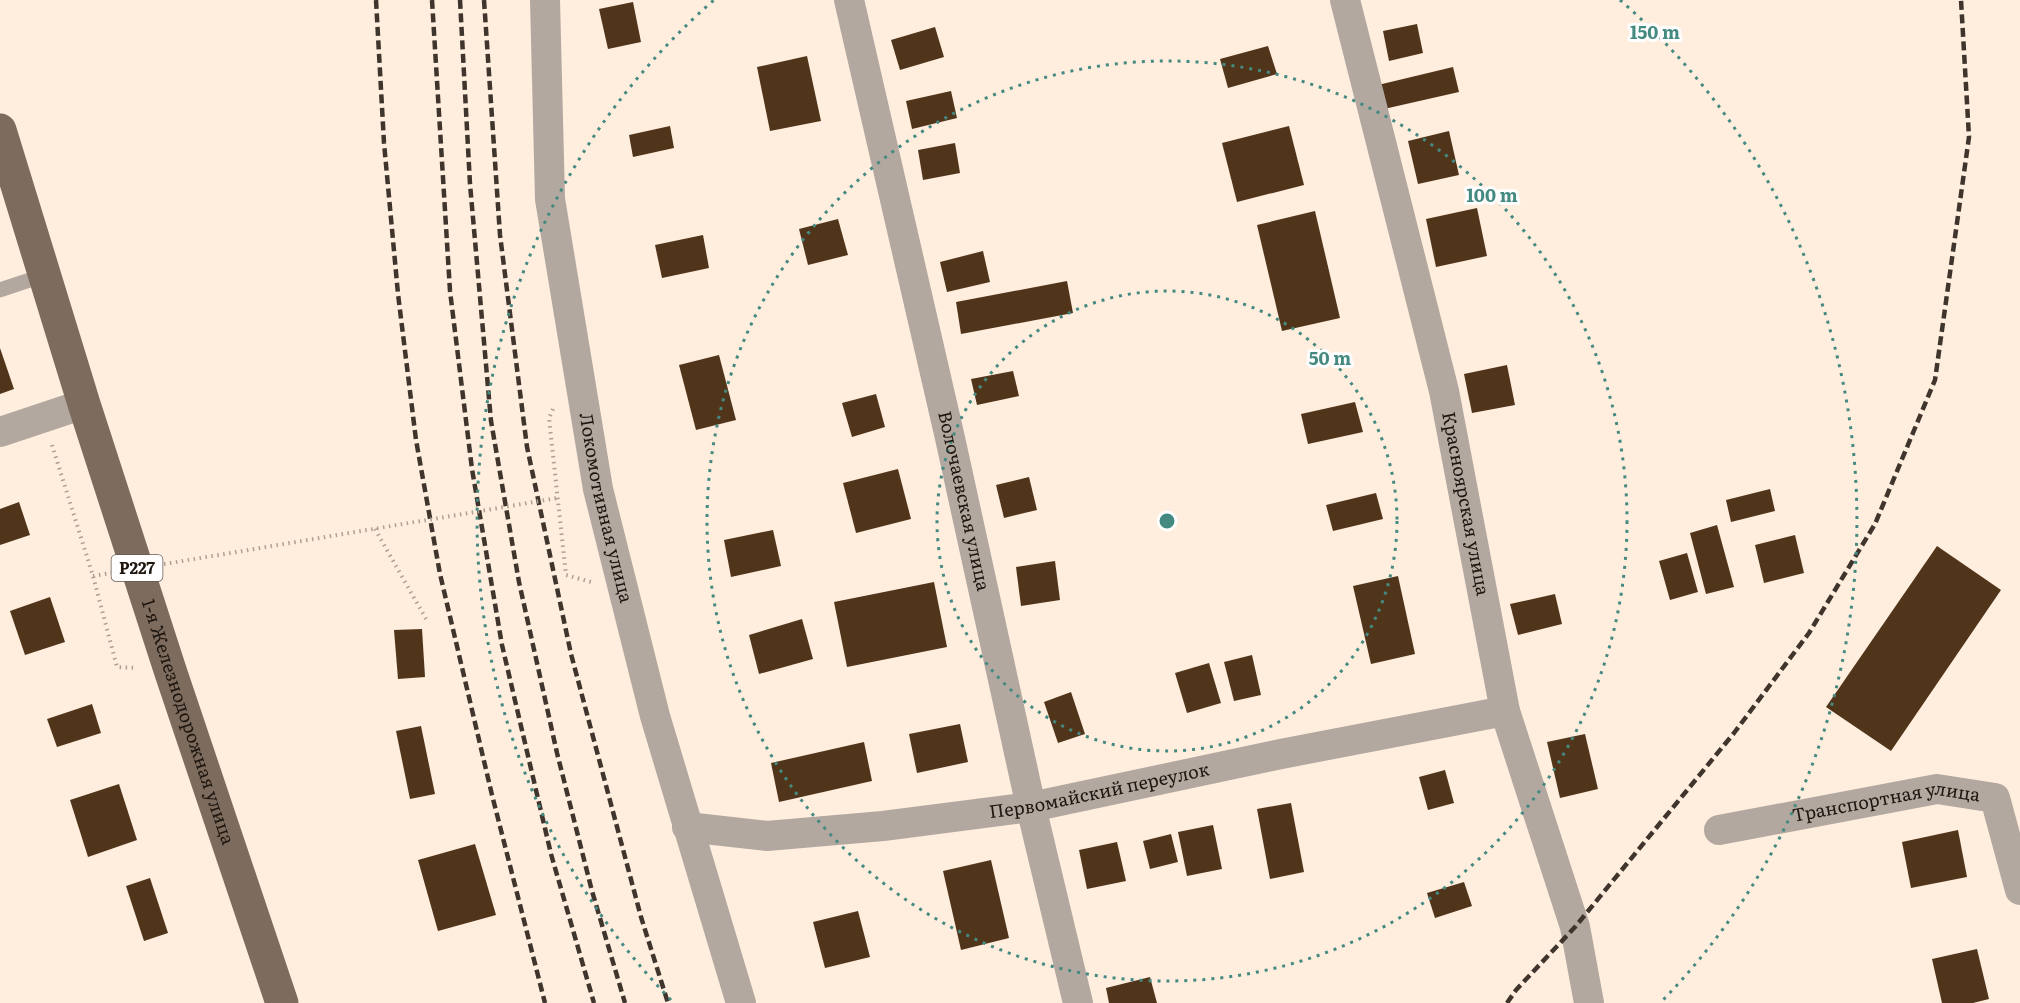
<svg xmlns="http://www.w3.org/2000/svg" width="2020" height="1003" viewBox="0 0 2020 1003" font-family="Literata,serif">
	<rect width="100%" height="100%" fill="#ffedde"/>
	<g fill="#51351b">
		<path d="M633 2 641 42 608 49 599 9Z"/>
		<path d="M1417 24 1423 53 1389 61 1383 31Z"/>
		<path d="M935 27 944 57 900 70 891 40Z"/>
		<path d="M1268 46 1277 74 1228 88 1220 59Z"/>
		<path d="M807 56 821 121 770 131 757 67Z"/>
		<path d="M1453 67 1459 92 1384 109 1378 85Z"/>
		<path d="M951 91 957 118 912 129 906 101Z"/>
		<path d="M670 126 674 148 633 157 629 135Z"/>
		<path d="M1289 126 1304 185 1237 202 1222 143Z"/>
		<path d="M1449 131 1459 175 1418 184 1408 141Z"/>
		<path d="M955 143 960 173 923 180 918 150Z"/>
		<path d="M1477 208 1487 256 1436 267 1426 219Z"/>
		<path d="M1315 211 1340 318 1282 331 1257 225Z"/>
		<path d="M838 219 848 255 808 265 799 229Z"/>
		<path d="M703 235 709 268 662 278 655 245Z"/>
		<path d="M983 251 990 282 947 292 940 262Z"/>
		<path d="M1067 281 1073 313 961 334 956 302Z"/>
		<path d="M0 348 14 389 0 394Z"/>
		<path d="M719 355 736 420 696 430 679 365Z"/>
		<path d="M1507 365 1515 405 1472 413 1464 374Z"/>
		<path d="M1013 371 1019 396 977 405 971 379Z"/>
		<path d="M876 394 885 427 852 437 842 403Z"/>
		<path d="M1355 402 1363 432 1308 444 1301 414Z"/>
		<path d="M898 469 911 519 856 533 843 483Z"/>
		<path d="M1029 477 1037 510 1004 518 996 485Z"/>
		<path d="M1770 489 1775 511 1731 522 1726 500Z"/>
		<path d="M1376 493 1383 519 1333 531 1326 505Z"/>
		<path d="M19 502 30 535 0 545V509Z"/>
		<path d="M1717 525 1734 587 1706 594 1690 533Z"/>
		<path d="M773 530 781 566 731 577 724 540Z"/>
		<path d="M1795 535 1804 573 1764 583 1755 545Z"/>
		<path d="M1937 546 2001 590 1891 751 1826 707Z"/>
		<path d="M1687 553 1698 592 1670 600 1659 561Z"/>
		<path d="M1055 561 1060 600 1021 606 1016 567Z"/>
		<path d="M1398 576 1415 654 1371 664 1353 586Z"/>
		<path d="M934 582 947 647 847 667 834 602Z"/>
		<path d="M1555 594 1562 624 1518 635 1510 604Z"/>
		<path d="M50 597 65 642 25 655 10 611Z"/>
		<path d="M802 619 813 659 759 674 749 635Z"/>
		<path d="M422 629 425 677 398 679 394 630Z"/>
		<path d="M1252 655 1261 695 1234 701 1224 662Z"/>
		<path d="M1209 663 1221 703 1187 713 1175 673Z"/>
		<path d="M1071 692 1085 734 1058 743 1044 702Z"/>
		<path d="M92 704 101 733 57 747 47 719Z"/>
		<path d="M960 724 968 762 917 773 909 734Z"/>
		<path d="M421 726 435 794 410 799 396 731Z"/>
		<path d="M1585 734 1598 789 1560 798 1547 742Z"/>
		<path d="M864 742 872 781 779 802 771 763Z"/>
		<path d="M1445 770 1454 803 1428 810 1419 777Z"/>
		<path d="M119 784 137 840 88 857 70 800Z"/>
		<path d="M1291 803 1304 872 1270 879 1257 809Z"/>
		<path d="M1213 825 1222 869 1187 876 1178 832Z"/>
		<path d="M1958 830 1967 877 1911 888 1902 842Z"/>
		<path d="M1171 834 1178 862 1150 869 1143 841Z"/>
		<path d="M1117 842 1126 881 1087 889 1079 850Z"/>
		<path d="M475 844 496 915 438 931 418 860Z"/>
		<path d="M991 860 1009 938 961 950 943 871Z"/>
		<path d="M150 878 168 933 144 941 126 886Z"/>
		<path d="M1464 882 1472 906 1435 918 1427 893Z"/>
		<path d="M858 911 870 957 825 968 813 922Z"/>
		<path d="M1977 949 1989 999 1973 1003H1942L1932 959Z"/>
		<path d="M1150 977 1157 1003H1109L1106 988Z"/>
	</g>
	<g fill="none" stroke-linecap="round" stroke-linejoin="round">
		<g stroke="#aea094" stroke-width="4" stroke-dasharray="1.5 4.5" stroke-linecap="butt">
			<path d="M553 409 549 418 566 575 591 582"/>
			<path d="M52 445 93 576 117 667 136 668"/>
			<path d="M375 529 426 619"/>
		</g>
		<path stroke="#b2a8a0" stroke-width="15" d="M0 290 45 275"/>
		<g stroke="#b2a8a0" stroke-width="30">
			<path id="s1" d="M545 0 550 199 598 489 655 716 741 1003"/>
			<path id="s2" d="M849 0 950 438 1031 807 1078 1003"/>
			<path id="s3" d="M1345 0 1444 391 1505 711 1575 927 1589 1003"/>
			<path d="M0 432 84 404"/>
			<path id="s4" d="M687 827 767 836 883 826 1031 807 1281 754 1505 711"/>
			<path id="s5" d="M1719 830 1937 789 1995 798 2020 890"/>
		</g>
		<path stroke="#7d6c5e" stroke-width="33" id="s6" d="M0 130 84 404 170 670 282 1003"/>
		<g stroke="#3f352d" stroke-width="4.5" stroke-dasharray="9 4.5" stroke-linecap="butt">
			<path d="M376 0 384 143 398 294 416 440 440 574 492 795 545 1003"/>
			<path d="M432 0 450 291 472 469 502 645 551 854 594 1003"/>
			<path d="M460 0 470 184 491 421 519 582 557 753 592 891 625 1003"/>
			<path d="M484 0 500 235 527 447 571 654 641 917 668 1003"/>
			<path d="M1507 1003 1516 990 1575 927 1734 733 1809 633 1875 524 1935 380 1969 137 1961 0"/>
		</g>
		<path stroke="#aea094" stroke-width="4" stroke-dasharray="1.5 4.5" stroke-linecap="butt" d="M93 576 558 498"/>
	</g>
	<g fill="none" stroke="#458a81" stroke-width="3" stroke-dasharray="3 6">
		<circle cx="1167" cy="521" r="230"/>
		<circle cx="1167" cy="521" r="460"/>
		<path d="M671 1000A690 690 0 0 1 714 0M1620 0A690 690 0 0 1 1663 1000"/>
	</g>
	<g text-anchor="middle" stroke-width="6" stroke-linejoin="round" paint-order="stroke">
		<rect fill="#fefefe" stroke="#615c57" stroke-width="1.5" x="111.5" y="555" width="51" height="26" rx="4.5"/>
		<g font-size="16" font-weight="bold" fill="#1e160f">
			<text x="137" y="574">Р227</text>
		</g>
		<g font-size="18" fill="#1e160f" stroke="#fefefe">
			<text dy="6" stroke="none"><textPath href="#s2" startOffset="514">Волочаевская улица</textPath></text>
			<text dy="6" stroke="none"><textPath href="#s3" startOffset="518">Красноярская улица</textPath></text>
			<text dy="6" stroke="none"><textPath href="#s1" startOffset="513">Локомотивная улица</textPath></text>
			<text dy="6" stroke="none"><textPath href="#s6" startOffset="621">1-я Железнодорожная улица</textPath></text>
			<text dy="6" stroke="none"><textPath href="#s4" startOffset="416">Первомайский переулок</textPath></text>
			<text dy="6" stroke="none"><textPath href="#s5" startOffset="170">Транспортная улица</textPath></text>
		</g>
	</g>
	<circle cx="1167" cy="521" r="9" fill="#458a81" stroke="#fefefe" stroke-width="3"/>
	<g font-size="18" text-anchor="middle" font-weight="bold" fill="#458a81" stroke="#fefefe" stroke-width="6" stroke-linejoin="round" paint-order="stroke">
		<text x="1655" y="39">150 m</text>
		<text x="1492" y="202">100 m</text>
		<text x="1330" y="365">50 m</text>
	</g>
</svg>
